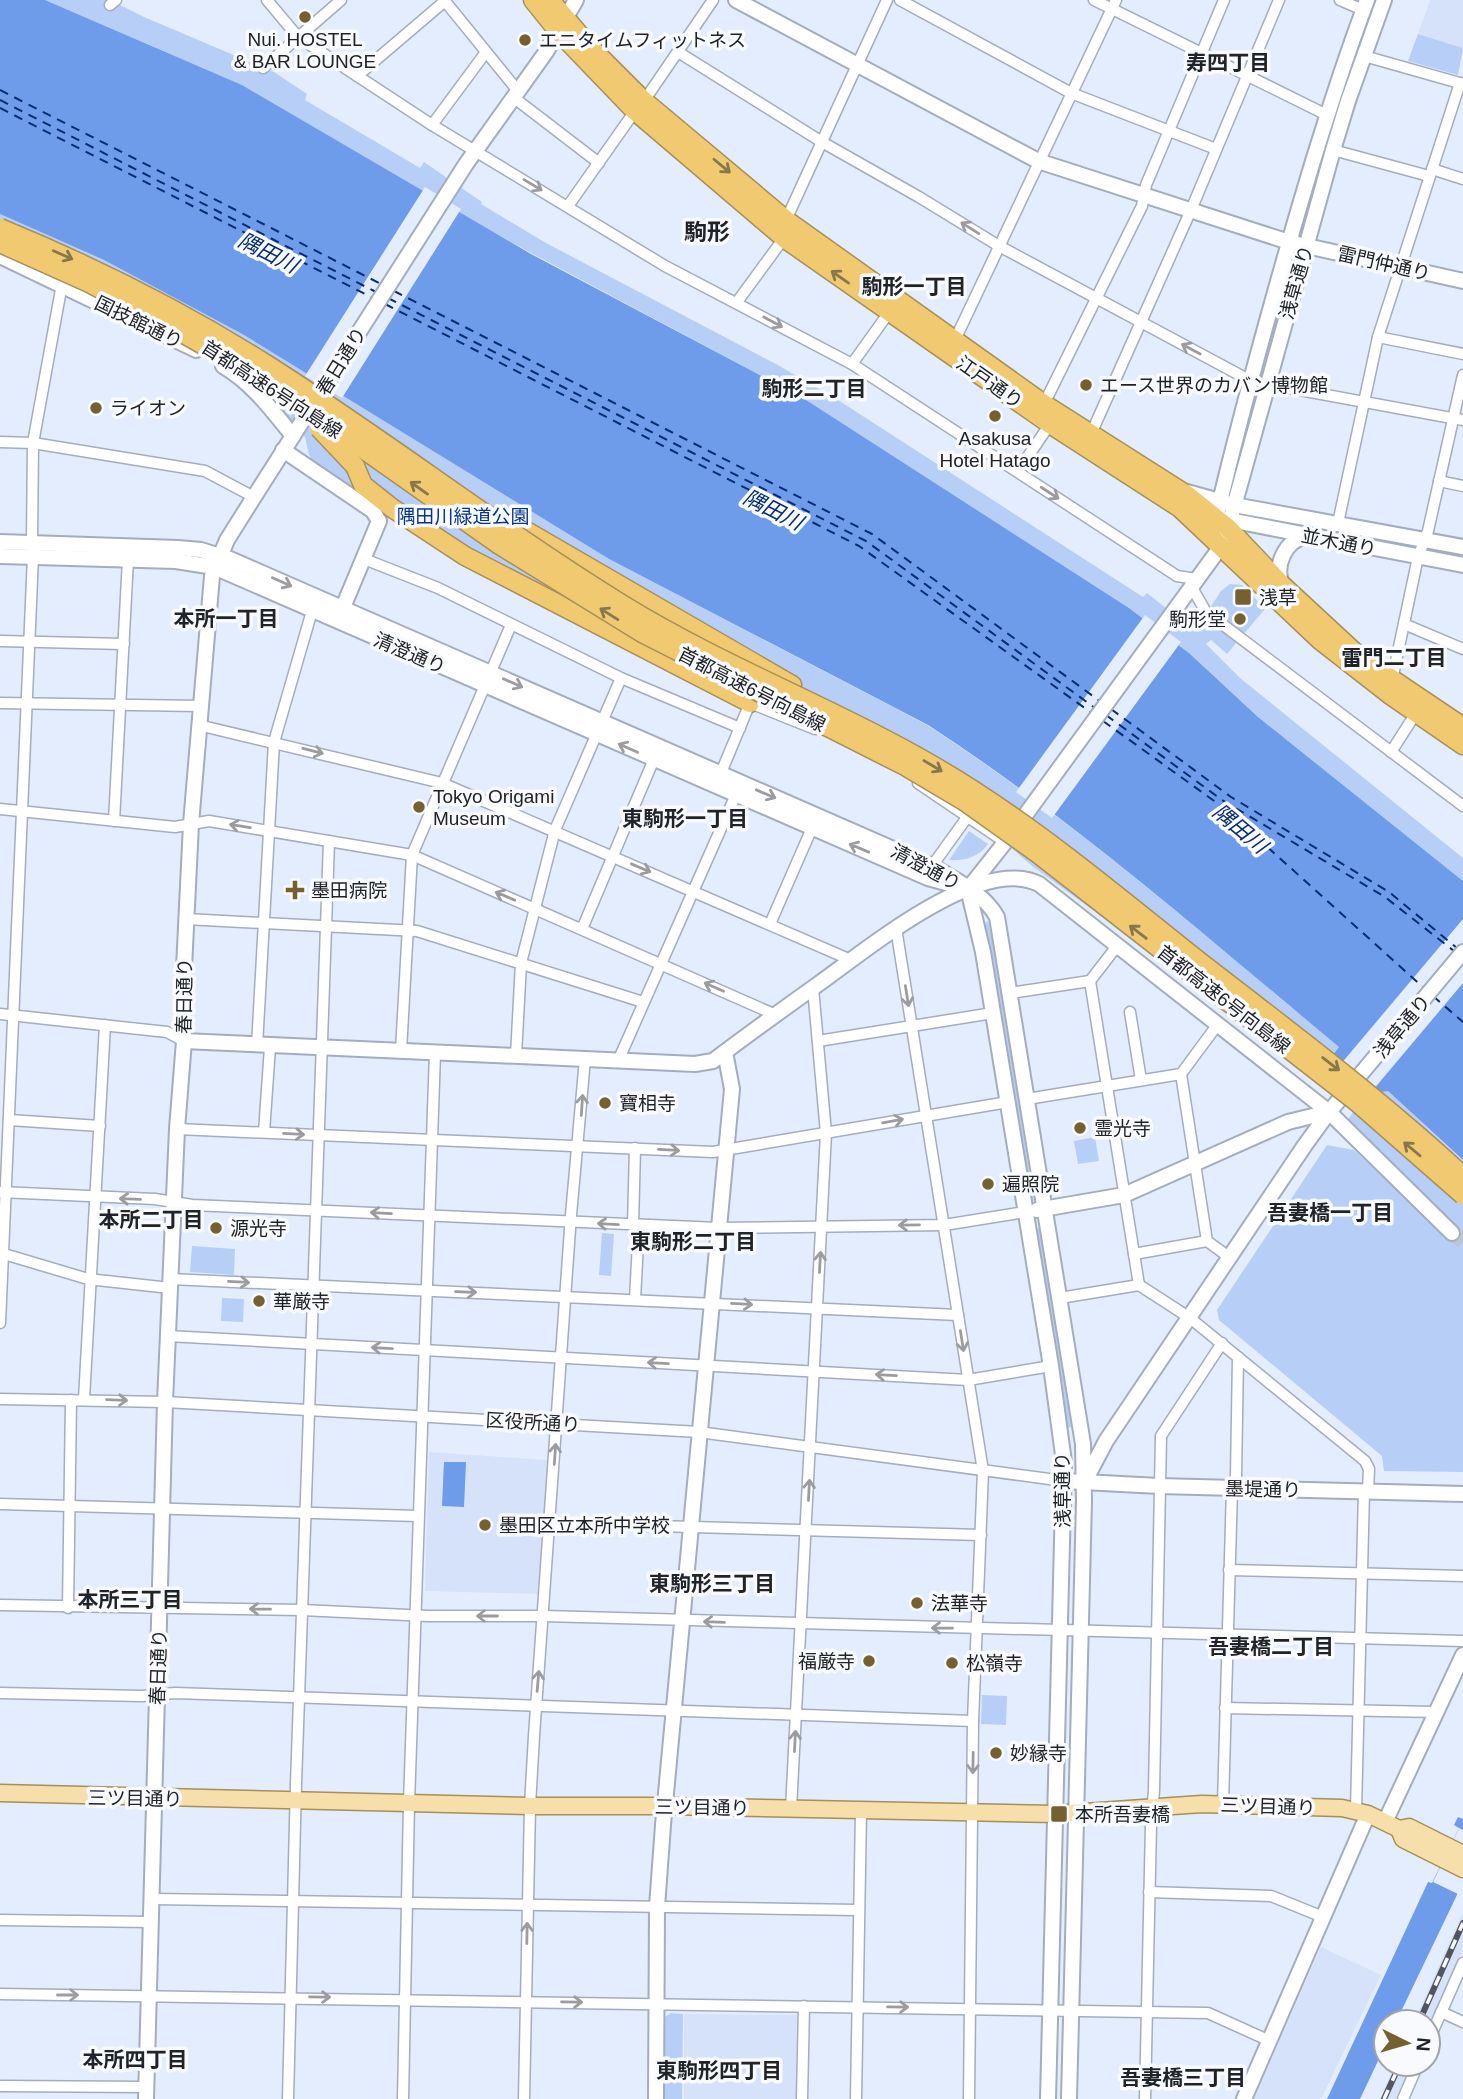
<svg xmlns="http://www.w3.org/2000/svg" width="1463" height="2099" viewBox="0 0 1463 2099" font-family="Helvetica,'Noto Sans JP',sans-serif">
	<rect width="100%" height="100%" fill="#e3edfe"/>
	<g fill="#d5e2f9">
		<path d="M1430 0H1463V48L1418 34Z"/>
		<path d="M429 1452 548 1460 539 1594 425 1591Z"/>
		<path d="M1463 1912V1950L1428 2028V2022H1414Z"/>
		<path d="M1321 1947 1381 1975 1321 2099H1254Z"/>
		<path d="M684 2014 797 2015 796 2099H684Z"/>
		<path d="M1395 2064H1412L1396 2099H1380Z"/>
	</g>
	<g fill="#b7cff7">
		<path d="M45 0H110L144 17 274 72 307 94 305 100 420 168 424 162 482 202 481 204 546 243 776 364 838 400 1143 597 1147 593 1191 628H1197L1193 625 1199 615 1201 616 1237 642 1227 654 1211 640 1206 644 1240 678 1463 858V881L1258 717 1189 653 1129 608 803 398 492 232 242 85Z"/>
		<path d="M1418 34 1463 48 1458 75 1408 61Z"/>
		<path d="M0 214 104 260 244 335 609 559 927 725C1074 820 1205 936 1339 1047L1334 1055 1388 1091 1463 1161V1472L1384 1471 1382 1456 1219 1320 1217 1310 1327 1145 1354 1150 1449 1238 1458 1229 1348 1120 1353 1112 1094 911 1031 865 986 826 926 786 799 724 365 497 314 463 309 455 305 437 270 401 228 366 0 251Z"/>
		<path d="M1230 584 1242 585 1265 609 1242 636 1210 608 1221 591Z"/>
		<path d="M969 831 988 844C979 857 964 861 949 860Z"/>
		<path d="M988 921 994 947 1034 1201 1032 1200 985 923Z"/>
		<path d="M1095 1137 1099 1161 1078 1164 1074 1141Z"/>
		<path d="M1040 1228 1072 1426 1068 1428 1036 1229Z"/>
		<path d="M602 1233 614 1234 611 1276 599 1275Z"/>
		<path d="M192 1246 235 1249 234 1275 190 1272Z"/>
		<path d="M222 1298 244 1299 243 1322 221 1321Z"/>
		<path d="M982 1695 1007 1696 1006 1725 981 1724Z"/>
		<path d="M671 2013 683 2014 682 2099H664L665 2017Z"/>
	</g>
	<g fill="#6f9beb">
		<path d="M0 0H45L242 85 531 254 803 398 1129 608 1189 653 1258 717 1463 881V1160L1388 1091 1381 1092 1333 1055 1339 1047C1205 936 1073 819 928 725L609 559 244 335 104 260 0 214Z"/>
		<path d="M444 1462H466L464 1507 442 1506Z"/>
		<path d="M1458 1817 1463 1819V1881L1456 1897 1396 2022H1386V2044L1360 2099H1327L1428 1882 1432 1883 1459 1828 1454 1825Z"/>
	</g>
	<g fill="#e3edfe">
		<path d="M425 187 461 209 342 398 305 376Z"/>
		<path d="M1145 615 1181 642 1052 818 1016 792Z"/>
		<path d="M1463 919V983L1373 1090 1340 1065Z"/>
		<path d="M1459 1828 1463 1830V1884L1458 1894 1433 1882Z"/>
	</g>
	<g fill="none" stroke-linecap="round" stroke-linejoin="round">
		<g stroke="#072c70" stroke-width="2" stroke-dasharray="9 7" stroke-linecap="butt">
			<path d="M0 90 383 285"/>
			<path d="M0 100 376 292"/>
			<path d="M0 108 373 298"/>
			<path d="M394 291 872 534 1101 702"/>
			<path d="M388 298 866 541 1095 708"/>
			<path d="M385 304 859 546 1093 714"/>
			<path d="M1111 709 1231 797 1389 892 1457 948"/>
			<path d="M1106 715 1222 800 1385 897 1454 951"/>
			<path d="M1103 721 1224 808 1424 988"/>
			<path d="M1433 996 1463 1022"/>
		</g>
		<path stroke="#bcc5d3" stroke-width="14" stroke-dasharray="14 7" stroke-linecap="butt" d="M1452 1233 1463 1243"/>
		<defs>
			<g id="street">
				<path d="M267 0 298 37 432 125 665 266 852 364 1177 576 1196 579"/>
				<path d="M444 0 518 91"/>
				<path d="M900 0 1071 93 1216 149"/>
				<path d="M1094 0 1327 115"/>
				<path d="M1340 0 1363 10"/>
				<path d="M110 5 116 0"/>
				<path d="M678 52 822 142 919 197 999 246 1251 381"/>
				<path d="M1364 56 1463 84"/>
				<path d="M263 68 341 0"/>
				<path d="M357 76 445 1"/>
				<path d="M513 97 599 163"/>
				<path d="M644 101 713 0"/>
				<path d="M432 125 486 52"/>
				<path d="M1333 150 1429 176"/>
				<path d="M1432 169 1463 179"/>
				<path d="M568 206 635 111"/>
				<path d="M737 302 784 238 786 220 887 0"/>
				<path d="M1378 337 1463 354"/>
				<path d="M953 344 1116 0"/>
				<path d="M852 364 890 311"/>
				<path d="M1267 384 1463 420"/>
				<path d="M1044 404 1142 206 1146 185 1224 0"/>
				<path d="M1091 434 1191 210 1279 0"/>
				<path d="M0 442 33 443 205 471 254 497"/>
				<path d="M1018 471 1050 424"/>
				<path d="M1439 481 1463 486"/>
				<path d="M1338 523 1378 337 1460 83"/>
				<path d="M32 542 33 443 62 284"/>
				<path d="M364 559 438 588 621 678 740 728"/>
				<path d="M1191 586 1206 612 1463 806"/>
				<path d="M1404 624 1463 649"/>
				<path d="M0 641 124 644"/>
				<path d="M1392 680 1418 557 1428 531 1463 375"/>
				<path d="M0 703 200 706"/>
				<path d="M198 725 442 783 851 960"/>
				<path d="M1391 752 1416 713"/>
				<path d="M718 780 750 703 815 729"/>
				<path d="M918 783 1005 842"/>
				<path d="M0 809 175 827 209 821 412 855 776 1015"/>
				<path d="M114 821 128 559"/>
				<path d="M932 866 968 816"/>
				<path d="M186 919 417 931 643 1002"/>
				<path d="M770 924 812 828"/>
				<path d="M896 928 983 1471 973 1721 969 2099"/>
				<path d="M582 929 654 759"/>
				<path d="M1117 946 1090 981 1139 1285"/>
				<path d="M1010 993 1090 981"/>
				<path d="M1130 1012 1141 1080"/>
				<path d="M0 1014 167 1032 184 1041"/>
				<path d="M1218 1024 1181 1074 1207 1241 1229 1257"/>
				<path d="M818 1041 993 1013"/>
				<path d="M257 1046 274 742 312 611"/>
				<path d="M401 1051 412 855 511 625"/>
				<path d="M516 1056 521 963 555 830 621 678"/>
				<path d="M618 1061 738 790"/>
				<path d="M1027 1099 1181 1074"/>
				<path d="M9 1120 100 1126"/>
				<path d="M177 1129 713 1152 1008 1102"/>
				<path d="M264 1132 270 1047"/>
				<path d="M0 1192 155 1199 192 1205 718 1228 944 1225 1025 1212"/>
				<path d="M633 1225 635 1148"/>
				<path d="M4 1254 88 1279 170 1288"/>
				<path d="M1134 1254 1207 1241"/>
				<path d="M170 1279 958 1315"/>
				<path d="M1060 1298 1139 1285 1190 1318 1365 1461 1369 1469 1368 1491"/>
				<path d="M635 1299 639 1225"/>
				<path d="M0 1323 33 556"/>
				<path d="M168 1336 968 1380 1051 1366"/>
				<path d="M0 1399 165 1402 699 1432 1064 1481"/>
				<path d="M84 1399 105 1025"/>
				<path d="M0 1504 418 1516"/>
				<path d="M550 1523 981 1535"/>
				<path d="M1229 1570 1463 1576"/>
				<path d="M0 1605 302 1610 428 1616H544L1463 1641"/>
				<path d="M68 1608 71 1400"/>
				<path d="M0 1693 142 1696 175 1693 973 1721"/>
				<path d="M1225 1708 1436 1712"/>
				<path d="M1223 1804 1232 1488 1236 1476 1238 1357"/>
				<path d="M791 1809 826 1133 813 988"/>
				<path d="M1356 1810 1364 1491"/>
				<path d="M1149 1892 1271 1896 1323 1917"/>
				<path d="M152 1899 858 1910"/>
				<path d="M0 1920 151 1922"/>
				<path d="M0 1994 1208 2013 1270 2041"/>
				<path d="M1441 2012 1463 2022"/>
				<path d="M1428 2042 1463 1963"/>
				<path d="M0 2086 146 2087"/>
				<path d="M288 2099 296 1784 329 841"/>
				<path d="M403 2099 409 1803 435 1053"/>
				<path d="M524 2099 530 1806 534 1736 571 1215 585 1059"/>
				<path d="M802 2099 804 2006"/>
				<path d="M856 2099 861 1811"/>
				<path d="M1145 2099 1151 1824 1154 1790 1161 1436 1222 1343"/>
				<path d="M1403 2099 1418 2064"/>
			</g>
			<g id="secondary">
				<path d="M736 0 1038 161 1289 242 1463 281"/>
				<path d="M0 256 196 350"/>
				<path d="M223 366C252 383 272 410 293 436"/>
				<path d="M283 450 373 511 379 521 339 617"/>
				<path d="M1187 492 1234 505 1463 547"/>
				<path d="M1224 519 1463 565"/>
				<path d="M1214 527C1231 454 1250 382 1270 310 1299 206 1329 102 1367 0"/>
				<path d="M0 542 178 548 201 550 230 559 932 866C955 880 984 893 997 917L1083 1444 1084 1501 1069 2099"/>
				<path d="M0 556 176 561 214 567 928 878 953 885"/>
				<path d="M1282 585C1274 565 1285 541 1306 536"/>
				<path d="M968 889 983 952 1051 1366 1064 1462 1048 2099"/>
				<path d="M968 889 1010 836 1222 545 1228 528 1333 150 1348 101 1384 0"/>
				<path d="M184 1041 695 1064 713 1061C747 1035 782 1010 817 985 864 952 980 854 1039 884L1329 1112 1452 1233"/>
				<path d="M1037 1210 1124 1195 1288 1122 1329 1112"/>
				<path d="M1086 1479 1106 1441 1305 1145 1329 1112 1463 952"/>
				<path d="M1064 1481 1159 1486 1463 1494"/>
				<path d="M1385 1822 1463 1655"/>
				<path d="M146 2099 165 1402 177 1129 184 1041 182 1009 191 824 212 576 227 540 254 497 466 164 546 52 576 0"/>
				<path d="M656 2099 657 1907 663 1825 732 1089 725 1052"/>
				<path d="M1244 2099 1368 1814"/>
			</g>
			<g id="primary">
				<path d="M0 1793 530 1806H664L1055 1814 1202 1804 1342 1808 1368 1814 1399 1829 1409 1827 1463 1854"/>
				<path d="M1399 1829 1403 1839 1463 1869"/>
			</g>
			<g id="highway">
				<path d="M533 0 558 31 635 111 784 238 1050 424 1180 508 1321 641 1389 694 1463 745"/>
				<path d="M550 0 590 47 644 101 786 220 1044 404 1187 495 1228 528 1282 585 1362 659 1463 727"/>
				<path d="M355 466 363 485 392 508 465 556 750 703"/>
				<path d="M504 518 792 685"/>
			</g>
		</defs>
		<use href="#street" stroke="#a4adbd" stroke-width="13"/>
		<use href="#secondary" stroke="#a4adbd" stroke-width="18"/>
		<use href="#primary" stroke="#a78f58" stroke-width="19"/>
		<use href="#highway" stroke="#a78f58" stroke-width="21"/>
		<use href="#street" stroke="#fff" stroke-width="10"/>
		<use href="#secondary" stroke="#fff" stroke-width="14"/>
		<use href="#primary" stroke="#f6dfaa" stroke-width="16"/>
		<use href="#highway" stroke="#f0c971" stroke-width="18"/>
		<defs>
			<g id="rail">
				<path d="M1419 2022 1463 1923"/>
				<path d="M1384 2099 1400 2064"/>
			</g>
		</defs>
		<use href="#rail" stroke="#50555e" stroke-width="6"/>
		<use href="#rail" stroke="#f8fafd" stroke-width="3.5" stroke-dasharray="10" stroke-linecap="butt"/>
		<defs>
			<g id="highway-bridge">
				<path d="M0 228C92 266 182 311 266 364 387 441 500 529 623 605 735 674 862 718 973 790 1054 842 1128 905 1204 965 1292 1033 1381 1100 1463 1176"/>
				<path d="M0 243 87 282 147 313 265 380 498 544 644 634 905 766 964 801 1037 853 1358 1103 1463 1195"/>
				<path d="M319 428 355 466"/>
			</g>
		</defs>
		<use href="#highway-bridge" stroke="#a78f58" stroke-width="21" stroke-linecap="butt"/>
		<use href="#highway-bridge" stroke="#f0c971" stroke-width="18"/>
	</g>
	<defs><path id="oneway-shaft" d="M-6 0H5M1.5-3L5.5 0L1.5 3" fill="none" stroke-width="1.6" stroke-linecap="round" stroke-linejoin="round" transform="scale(1.75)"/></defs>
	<g stroke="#88764d">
		<use href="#oneway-shaft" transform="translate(722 166) rotate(40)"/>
		<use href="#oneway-shaft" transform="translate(63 255) rotate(24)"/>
		<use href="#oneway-shaft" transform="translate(840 277) rotate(-145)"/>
		<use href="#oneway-shaft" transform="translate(419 488) rotate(-145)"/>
		<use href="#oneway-shaft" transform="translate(609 614) rotate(-148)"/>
		<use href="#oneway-shaft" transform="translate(933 766) rotate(31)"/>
		<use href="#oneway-shaft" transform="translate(1138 932) rotate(-142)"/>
		<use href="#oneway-shaft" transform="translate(1331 1064) rotate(38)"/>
		<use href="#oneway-shaft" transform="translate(1412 1149) rotate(-140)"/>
	</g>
	<g stroke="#9b9c9f">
		<use href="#oneway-shaft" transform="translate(533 185) rotate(31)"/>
		<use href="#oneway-shaft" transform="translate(970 228) rotate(-148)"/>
		<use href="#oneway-shaft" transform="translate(773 322) rotate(28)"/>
		<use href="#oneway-shaft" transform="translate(1191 349) rotate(-152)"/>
		<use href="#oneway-shaft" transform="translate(1050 493) rotate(33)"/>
		<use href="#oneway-shaft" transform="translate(282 582) rotate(24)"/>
		<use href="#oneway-shaft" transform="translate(513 683) rotate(24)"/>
		<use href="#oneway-shaft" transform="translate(628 748) rotate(-156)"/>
		<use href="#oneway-shaft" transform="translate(313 751) rotate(14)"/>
		<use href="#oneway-shaft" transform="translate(766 794) rotate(23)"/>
		<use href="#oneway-shaft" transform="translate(240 826) rotate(-171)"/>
		<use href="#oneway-shaft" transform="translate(859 848) rotate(-157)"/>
		<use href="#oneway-shaft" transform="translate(641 868) rotate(23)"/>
		<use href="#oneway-shaft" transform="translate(505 896) rotate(-157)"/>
		<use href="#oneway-shaft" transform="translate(714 987) rotate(-156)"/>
		<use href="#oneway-shaft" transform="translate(907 996) rotate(81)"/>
		<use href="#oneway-shaft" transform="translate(582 1105) rotate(-86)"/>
		<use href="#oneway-shaft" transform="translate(893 1121) rotate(-10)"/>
		<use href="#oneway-shaft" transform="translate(294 1134) rotate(3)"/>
		<use href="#oneway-shaft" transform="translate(669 1150) rotate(3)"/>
		<use href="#oneway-shaft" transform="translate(130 1199) rotate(-178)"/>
		<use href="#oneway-shaft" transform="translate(381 1213) rotate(-177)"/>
		<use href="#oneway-shaft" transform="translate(608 1224) rotate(-177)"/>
		<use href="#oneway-shaft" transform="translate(909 1225) rotate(179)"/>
		<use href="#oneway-shaft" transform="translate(820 1262) rotate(-87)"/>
		<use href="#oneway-shaft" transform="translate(239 1282) rotate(3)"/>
		<use href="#oneway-shaft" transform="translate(466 1292) rotate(2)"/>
		<use href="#oneway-shaft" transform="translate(742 1304) rotate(3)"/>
		<use href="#oneway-shaft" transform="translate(962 1341) rotate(81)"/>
		<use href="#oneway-shaft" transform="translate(382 1348) rotate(-177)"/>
		<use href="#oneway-shaft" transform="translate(658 1363) rotate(-177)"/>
		<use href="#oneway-shaft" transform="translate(886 1375) rotate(-177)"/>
		<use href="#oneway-shaft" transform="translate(117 1400) rotate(2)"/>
		<use href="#oneway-shaft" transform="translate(555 1454) rotate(-86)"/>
		<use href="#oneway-shaft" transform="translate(809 1490) rotate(-87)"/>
		<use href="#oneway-shaft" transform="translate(260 1609) rotate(-179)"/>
		<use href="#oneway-shaft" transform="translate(487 1616) rotate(-180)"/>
		<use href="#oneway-shaft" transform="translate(714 1622) rotate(-178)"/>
		<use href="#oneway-shaft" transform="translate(942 1628) rotate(-179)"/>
		<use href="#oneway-shaft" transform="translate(538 1681) rotate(-85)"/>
		<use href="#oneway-shaft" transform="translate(795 1741) rotate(-87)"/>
		<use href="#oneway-shaft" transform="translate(973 1763) rotate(91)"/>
		<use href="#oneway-shaft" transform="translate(527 1933) rotate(-89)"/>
		<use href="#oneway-shaft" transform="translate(68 1995)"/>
		<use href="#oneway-shaft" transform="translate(320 1997) rotate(1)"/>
		<use href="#oneway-shaft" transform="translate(572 2002) rotate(1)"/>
		<use href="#oneway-shaft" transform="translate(898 2007) rotate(1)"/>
	</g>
	<g fill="#756030" stroke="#f8fafd" stroke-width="2.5">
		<circle cx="305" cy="17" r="7"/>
		<circle cx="525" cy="40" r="7"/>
		<circle cx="1086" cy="385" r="7"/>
		<circle cx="96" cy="408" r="7"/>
		<circle cx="995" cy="416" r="7"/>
		<rect x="1234" y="588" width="18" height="18" rx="3.5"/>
		<circle cx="1240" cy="619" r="7"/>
		<circle cx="419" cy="807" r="7"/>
		<path d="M291.5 879.5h7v7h7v7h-7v7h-7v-7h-7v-7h7z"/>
		<circle cx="605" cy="1103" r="7"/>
		<circle cx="1080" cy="1128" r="7"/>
		<circle cx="988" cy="1184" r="7"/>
		<circle cx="216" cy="1228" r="7"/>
		<circle cx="259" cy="1301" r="7"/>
		<circle cx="485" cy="1525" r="7"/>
		<circle cx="917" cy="1603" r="7"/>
		<circle cx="869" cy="1661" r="7"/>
		<circle cx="952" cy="1663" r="7"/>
		<circle cx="996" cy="1753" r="7"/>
		<rect x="1050" y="1805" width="18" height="18" rx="3.5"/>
	</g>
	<g text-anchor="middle" stroke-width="7" stroke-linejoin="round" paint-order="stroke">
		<g font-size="19" fill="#202329" stroke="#f8fafd" text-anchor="start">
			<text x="305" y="46" text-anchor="middle">Nui. HOSTEL<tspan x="305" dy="22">&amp; BAR LOUNGE</tspan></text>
			<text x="539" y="47">エニタイムフィットネス</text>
			<text x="1100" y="392">エース世界のカバン博物館</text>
			<text x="110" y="415">ライオン</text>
			<text x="995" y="445" text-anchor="middle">Asakusa<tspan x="995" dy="22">Hotel Hatago</tspan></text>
			<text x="1259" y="604">浅草</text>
			<text x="1226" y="626" text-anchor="end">駒形堂</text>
			<text x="433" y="803">Tokyo Origami<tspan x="433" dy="22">Museum</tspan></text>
			<text x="311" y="897">墨田病院</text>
			<text x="619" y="1110">寶相寺</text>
			<text x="1094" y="1135">霊光寺</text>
			<text x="1002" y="1191">遍照院</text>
			<text x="230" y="1235">源光寺</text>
			<text x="273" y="1308">華厳寺</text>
			<text x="499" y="1532">墨田区立本所中学校</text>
			<text x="931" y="1610">法華寺</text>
			<text x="855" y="1668" text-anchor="end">福厳寺</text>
			<text x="966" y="1670">松嶺寺</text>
			<text x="1010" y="1760">妙縁寺</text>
			<text x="1075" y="1821">本所吾妻橋</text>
		</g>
		<g font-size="19" fill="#202329" stroke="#f8fafd">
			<text transform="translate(1384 263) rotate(13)" y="7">雷門仲通り</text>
			<text transform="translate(1296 282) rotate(-74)" y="7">浅草通り</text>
			<text transform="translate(139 322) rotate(26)" y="7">国技館通り</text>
			<text transform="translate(341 361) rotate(-58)" y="7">春日通り</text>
			<text transform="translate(990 382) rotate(35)" y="7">江戸通り</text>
			<text transform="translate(272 389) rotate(33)" y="7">首都高速6号向島線</text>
			<text transform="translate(1339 542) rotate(11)" y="7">並木通り</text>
			<text transform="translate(410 653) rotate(23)" y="7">清澄通り</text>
			<text transform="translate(752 689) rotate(27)" y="7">首都高速6号向島線</text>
			<text transform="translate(926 867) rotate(28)" y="7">清澄通り</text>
			<text transform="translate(184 996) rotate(-89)" y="7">春日通り</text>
			<text transform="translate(1224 999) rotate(38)" y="7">首都高速6号向島線</text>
			<text transform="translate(1402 1026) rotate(-50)" y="7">浅草通り</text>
			<text transform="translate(533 1422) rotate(3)" y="7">区役所通り</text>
			<text transform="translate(1263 1489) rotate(1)" y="7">墨堤通り</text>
			<text transform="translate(1062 1490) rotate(-90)" y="7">浅草通り</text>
			<text transform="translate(158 1667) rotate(-88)" y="7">春日通り</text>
			<text transform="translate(135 1798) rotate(1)" y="7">三ツ目通り</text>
			<text transform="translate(1268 1806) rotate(2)" y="7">三ツ目通り</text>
			<text transform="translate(702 1807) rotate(1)" y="7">三ツ目通り</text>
		</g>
		<g font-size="19" fill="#043690" stroke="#f8fafd">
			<text x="463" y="523">隅田川緑道公園</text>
		</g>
		<g font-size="21" font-weight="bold" fill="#202329" stroke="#f8fafd">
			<text x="1228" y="70">寿四丁目</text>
			<text x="914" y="294">駒形一丁目</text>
			<text x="814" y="396">駒形二丁目</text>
			<text x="226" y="626">本所一丁目</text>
			<text x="1394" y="665">雷門二丁目</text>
			<text x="685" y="826">東駒形一丁目</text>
			<text x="1330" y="1220">吾妻橋一丁目</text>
			<text x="151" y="1227">本所二丁目</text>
			<text x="693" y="1249">東駒形二丁目</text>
			<text x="712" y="1591">東駒形三丁目</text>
			<text x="130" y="1607">本所三丁目</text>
			<text x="1271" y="1654">吾妻橋二丁目</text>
			<text x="135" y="2067">本所四丁目</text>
			<text x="719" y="2078">東駒形四丁目</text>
			<text x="1183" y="2085">吾妻橋三丁目</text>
		</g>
		<g font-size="21" font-style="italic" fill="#072c70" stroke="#f8fafd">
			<text transform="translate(268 253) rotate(27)" y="7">隅田川</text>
			<text transform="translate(773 510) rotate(27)" y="7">隅田川</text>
			<text transform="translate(1240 829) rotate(40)" y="7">隅田川</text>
		</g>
		<g font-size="23" font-weight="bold" fill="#202329" stroke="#f8fafd">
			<text x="707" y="240">駒形</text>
		</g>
	</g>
	<g transform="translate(1407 2043) rotate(95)"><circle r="33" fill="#f8fafd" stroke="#a2a4a8" stroke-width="2"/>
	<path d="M0-5L12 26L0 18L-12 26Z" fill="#756030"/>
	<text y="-10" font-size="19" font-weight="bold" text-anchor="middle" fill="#202329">N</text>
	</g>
</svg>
